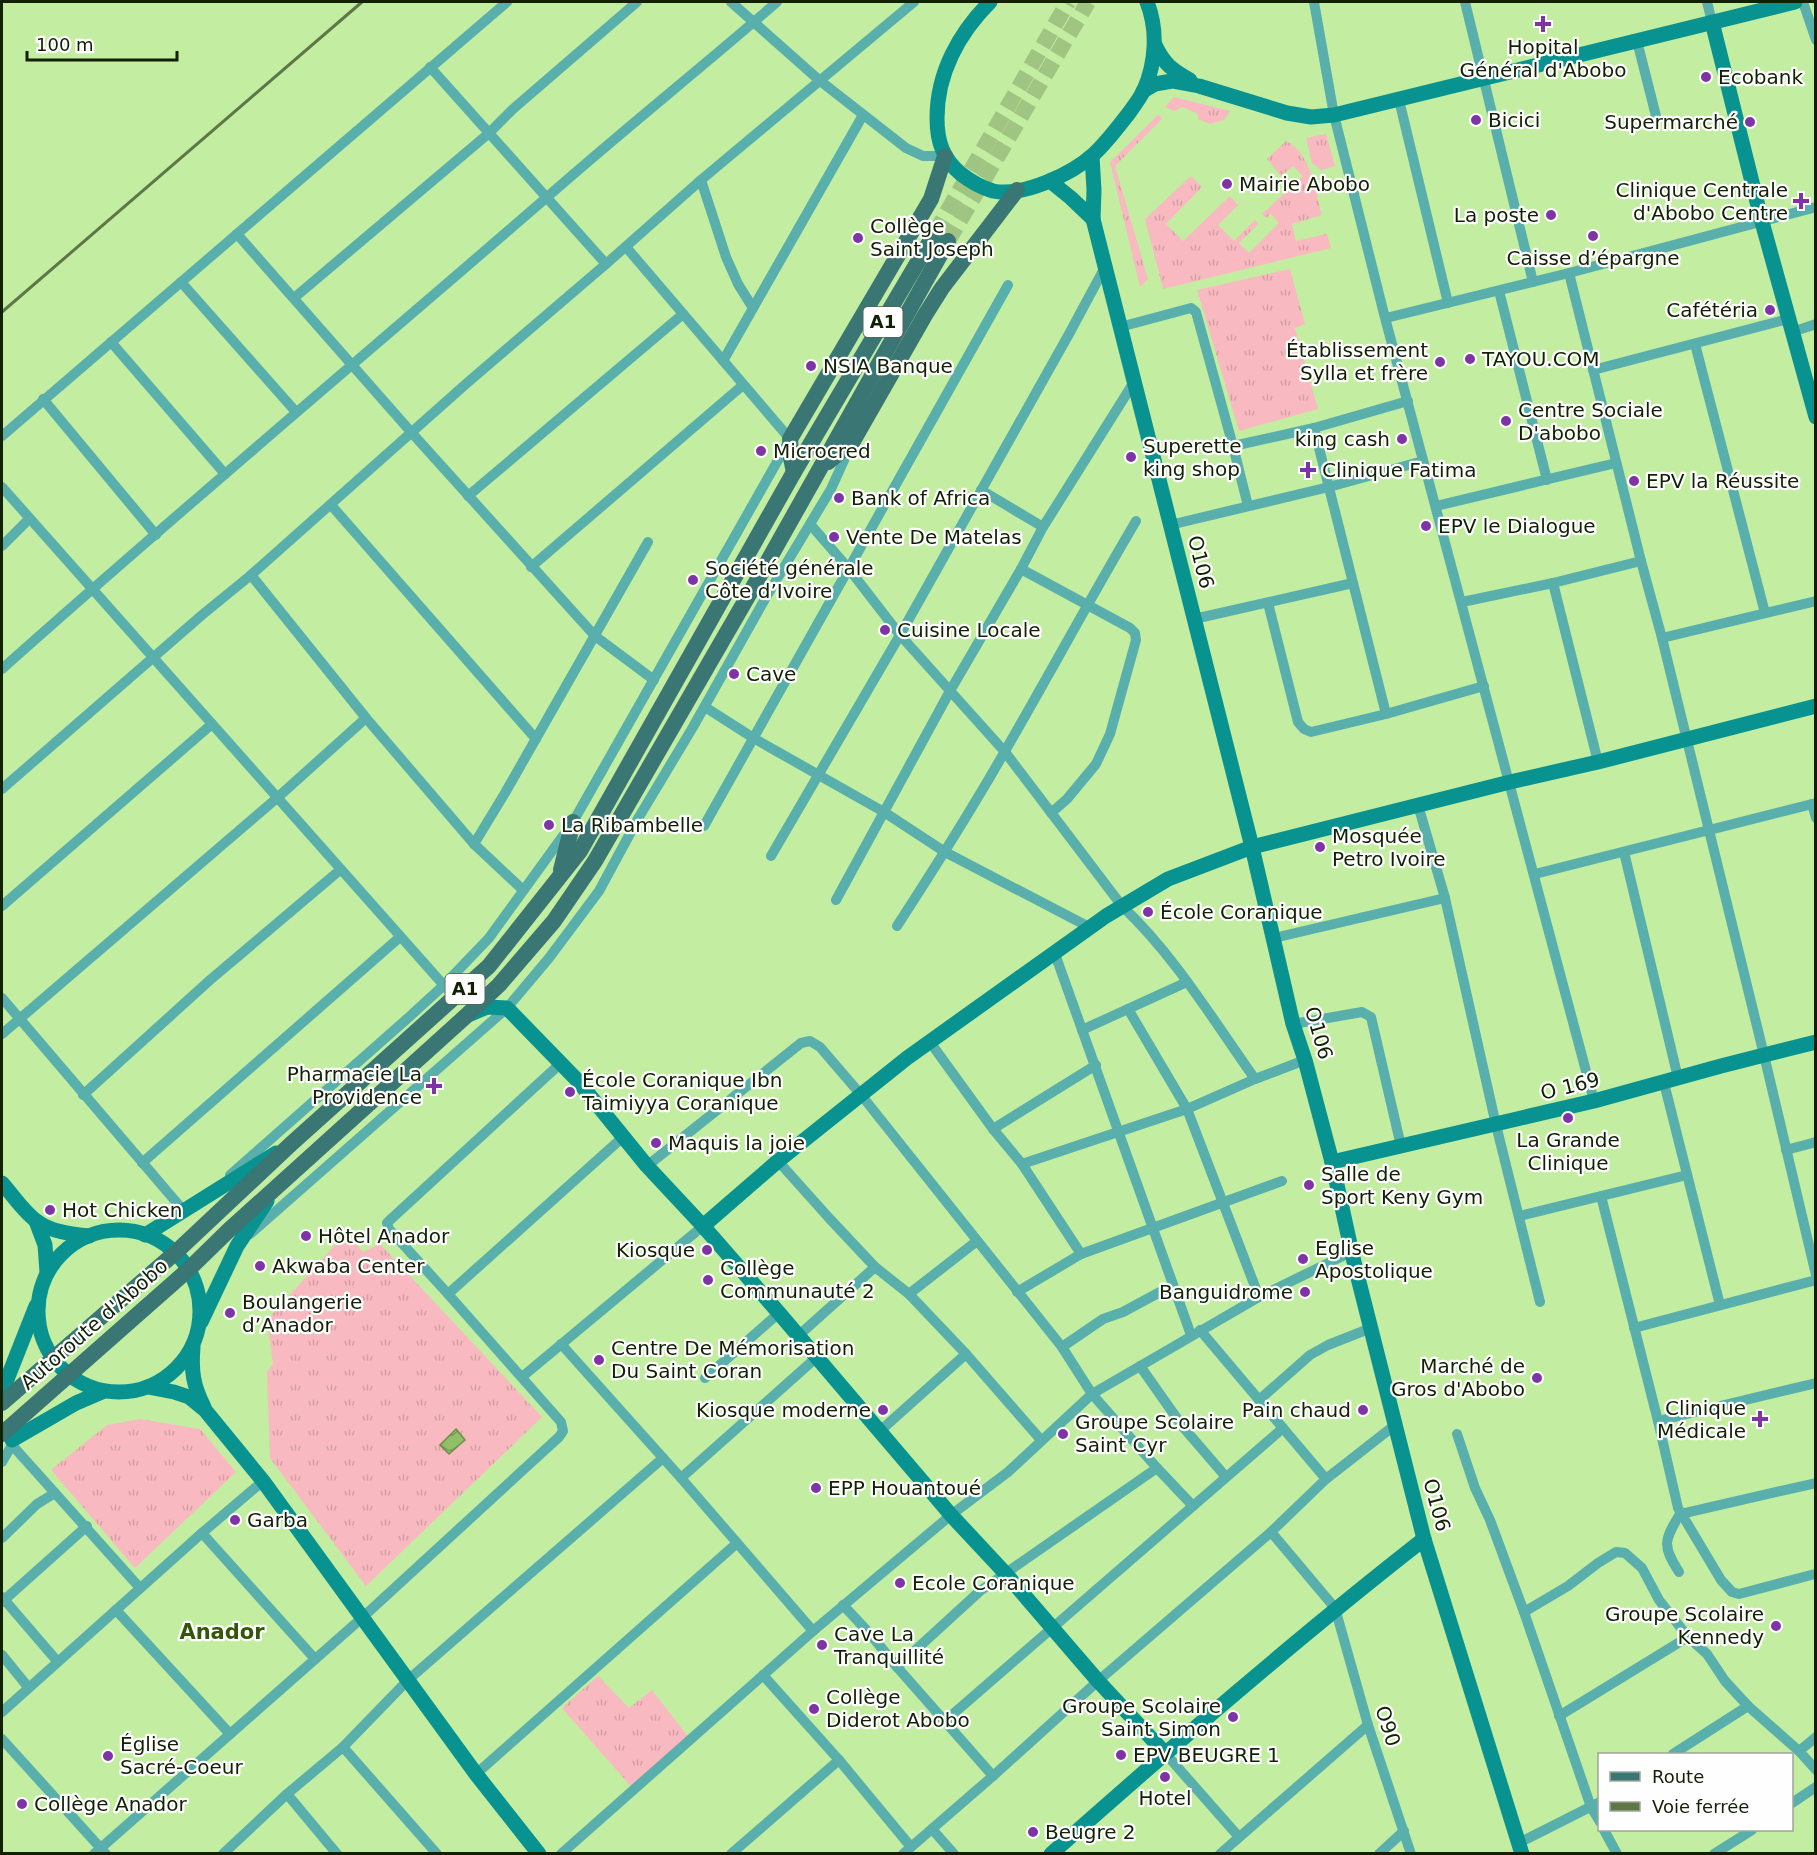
<svg xmlns="http://www.w3.org/2000/svg" width="1817" height="1855" viewBox="0 0 1817 1855" font-family="'DejaVu Sans',sans-serif">
	<defs>
		<pattern id="grass-tufts" width="24" height="20" patternUnits="userSpaceOnUse" patternTransform="scale(1.5)"><rect width="24" height="20" fill="#f9b9c0"/><path d="M3 7l-1-3M5 7V3M7 7l1-3M15 17l-1-3M17 17v-4M19 17l1-3" fill="none" stroke="#d49fa3"/></pattern>
		<pattern id="water-waves" width="16" height="10" patternUnits="userSpaceOnUse" patternTransform="scale(1.5)"><rect width="16" height="10" fill="#91bf68"/><path d="M0 5q4-4 8 0t8 0" fill="none" stroke="#759b53"/></pattern>
	</defs>
	<rect width="100%" height="100%" fill="#c3eda1"/>
	<g fill="url(#grass-tufts)">
		<path d="M1174 97 1230 111 1224 120 1210 124 1198 119V114L1183 107 1174 111 1165 107Z"/>
		<path d="M1159 114 1162 119 1115 166 1148 279 1140 287 1110 162Z"/>
		<path d="M1326 134 1335 166 1321 170 1312 163 1306 138Z"/>
		<path d="M1286 141C1311 153 1315 191 1322 215L1292 224 1296 241 1327 234 1331 248 1163 289 1145 219 1191 176 1202 187 1166 224 1183 241 1230 196 1238 205 1218 225 1234 241 1255 220 1258 224 1239 243 1249 253 1279 223 1271 214 1266 218 1262 214 1303 176 1293 166 1281 176 1267 159Z"/>
		<path d="M1290 269 1305 324 1295 328 1318 409 1239 431 1197 290Z"/>
		<path d="M346 1233 363 1252 380 1244 542 1417 366 1586 270 1458 267 1372 273 1364 267 1320Z"/>
		<path d="M140 1419 200 1429 236 1472 135 1568 51 1470 107 1425Z"/>
		<path d="M598 1676 629 1708 652 1690 690 1739 634 1790 562 1708Z"/>
	</g>
	<path fill="url(#water-waves)" stroke="#6b8f4a" stroke-width="1.5" d="M456 1429 465 1440 449 1454 440 1445Z"/>
	<g fill="none" stroke-linecap="round" stroke-linejoin="round">
		<g stroke="#a0c482" stroke-width="16" stroke-dasharray="16 8" stroke-linecap="butt">
			<path d="M935 233 1068 2"/>
			<path d="M948 241 1088 2"/>
		</g>
		<g stroke="#59afac" stroke-width="10">
			<path d="M731 2 819 80 906 148 923 156H945"/>
			<path d="M1314 2 1334 115 1384 314 1594 1101"/>
			<path d="M1465 2 1533 282"/>
			<path d="M1707 2 1712 22"/>
			<path d="M1803 2 1816 40"/>
			<path d="M1637 41 1656 116"/>
			<path d="M430 67 606 264"/>
			<path d="M1399 100 1448 303"/>
			<path d="M701 180 726 257 738 284 753 308"/>
			<path d="M237 234 411 432 595 636 654 680"/>
			<path d="M1569 273 1641 561 1662 638 1764 1055 1816 1275"/>
			<path d="M181 282 296 412"/>
			<path d="M1499 291 1547 480"/>
			<path d="M294 298 488 134 513 109 637 2"/>
			<path d="M1386 318 1569 273 1816 207"/>
			<path d="M1120 327 1191 308 1196 312 1233 446 1248 506"/>
			<path d="M1792 332 1816 324"/>
			<path d="M111 342 225 474"/>
			<path d="M1695 344 1765 613"/>
			<path d="M723 361 863 115"/>
			<path d="M1593 370 1788 319"/>
			<path d="M43 399 156 535"/>
			<path d="M1314 428 1386 714"/>
			<path d="M2 436 507 2"/>
			<path d="M1233 446 1314 428 1408 401"/>
			<path d="M2 487 448 990"/>
			<path d="M981 490 1043 527"/>
			<path d="M468 496 683 314"/>
			<path d="M331 505 536 739"/>
			<path d="M1436 506 1616 463"/>
			<path d="M810 524 849 569 900 635 1005 752 1122 906C1175 956 1213 1020 1255 1079"/>
			<path d="M1170 525 1329 487 1423 461"/>
			<path d="M2 546 29 519"/>
			<path d="M531 567 743 385"/>
			<path d="M1021 569 1130 628 1135 633 1136 640 1110 734 1096 764 1067 799 1051 813"/>
			<path d="M251 575 366 718 474 844 523 890"/>
			<path d="M1553 583 1598 762"/>
			<path d="M1462 602 1553 583 1641 561"/>
			<path d="M1268 603 1298 722 1304 729 1311 732 1386 714 1484 686"/>
			<path d="M1194 619 1353 583"/>
			<path d="M1662 638 1816 601"/>
			<path d="M2 669C181 509 365 355 546 198 622 131 701 68 777 2"/>
			<path d="M705 707 755 739 884 812 945 852 1089 927"/>
			<path d="M2 789 202 615 251 575 467 383 606 264 701 180 914 2"/>
			<path d="M1812 804 1816 818"/>
			<path d="M1418 805 1445 898 1496 1125 1540 1302"/>
			<path d="M704 826 1008 285"/>
			<path d="M474 844 505 793 648 542"/>
			<path d="M1624 852 1678 1078"/>
			<path d="M771 856 900 635 1069 334 1105 267"/>
			<path d="M1535 874 1816 803"/>
			<path d="M836 900 950 691 1021 569 1043 527 1134 382"/>
			<path d="M2 906 212 724"/>
			<path d="M897 926C934 869 971 811 1005 751 1049 675 1091 597 1136 521"/>
			<path d="M1274 938 1445 898"/>
			<path d="M1055 954 1191 1335"/>
			<path d="M2 998 183 1210"/>
			<path d="M1128 1009 1187 1109 1259 1297"/>
			<path d="M1293 1024 1362 1012 1371 1017 1401 1146"/>
			<path d="M1082 1030 1187 982"/>
			<path d="M2 1034 277 798 366 718"/>
			<path d="M930 1042 993 1129 1022 1164 1081 1254"/>
			<path d="M561 1063 390 1220 387 1223 389 1229 448 1294 623 1137"/>
			<path d="M1664 1083 1720 1305"/>
			<path d="M83 1095 210 980 340 870"/>
			<path d="M993 1129 1096 1065"/>
			<path d="M1786 1150 1816 1142"/>
			<path d="M778 1161 829 1218 875 1267 909 1294 966 1354 1041 1440"/>
			<path d="M142 1163 400 937"/>
			<path d="M1022 1164 1187 1109 1255 1079 1305 1060"/>
			<path d="M647 1166 801 1043 810 1041 820 1047 862 1096 1062 1347 1092 1394 1157 1468 1193 1506"/>
			<path d="M230 1175 408 1018 443 986 489 938 573 822 790 439 626 247"/>
			<path d="M1601 1196 1658 1421 1678 1508 1721 1580 1732 1592 1739 1594 1815 1574"/>
			<path d="M1519 1216 1687 1175"/>
			<path d="M250 1234 507 1008 549 958 599 891 639 817 693 727 765 599 831 489 850 447"/>
			<path d="M1017 1292 1081 1254 1282 1181"/>
			<path d="M909 1294 977 1241"/>
			<path d="M1634 1328 1816 1280"/>
			<path d="M1200 1330 1326 1479"/>
			<path d="M798 1336 875 1267"/>
			<path d="M561 1344 681 1478 813 1631"/>
			<path d="M1062 1347 1103 1319 1123 1312 1173 1285"/>
			<path d="M1140 1366 1183 1427 1226 1477"/>
			<path d="M522 1377 703 1226"/>
			<path d="M705 1378 779 1313"/>
			<path d="M1259 1400 1310 1355 1328 1345 1371 1328"/>
			<path d="M1658 1421 1816 1383"/>
			<path d="M880 1431 966 1354"/>
			<path d="M1457 1434 1475 1488 1490 1520 1524 1612 1591 1807 1600 1822"/>
			<path d="M12 1445 140 1588"/>
			<path d="M2 1462 12 1445V1440"/>
			<path d="M681 1478 817 1357"/>
			<path d="M1680 1514 1816 1483"/>
			<path d="M1271 1532 1335 1608 1368 1725 1411 1854"/>
			<path d="M202 1533 315 1659"/>
			<path d="M2 1538 37 1504 55 1493"/>
			<path d="M1679 1572C1662 1546 1664 1540 1680 1514"/>
			<path d="M2 1597 57 1661"/>
			<path d="M2 1602 87 1526"/>
			<path d="M843 1605 871 1635 897 1667 993 1776"/>
			<path d="M116 1610 230 1734"/>
			<path d="M1524 1612 1568 1586 1598 1563 1616 1552 1625 1553 1642 1568 1659 1600 1688 1637 1707 1654 1725 1681 1748 1706 1799 1751 1816 1770"/>
			<path d="M2 1655 28 1687"/>
			<path d="M897 1667 980 1591 1157 1468"/>
			<path d="M763 1675 839 1760 911 1847"/>
			<path d="M2 1712 202 1533 263 1481"/>
			<path d="M1559 1716 1688 1637"/>
			<path d="M945 1721 1283 1428"/>
			<path d="M2 1739 106 1854"/>
			<path d="M343 1747 437 1854"/>
			<path d="M1799 1751 1816 1737"/>
			<path d="M1165 1753 1239 1837"/>
			<path d="M1673 1754 1748 1706"/>
			<path d="M476 1774 736 1544"/>
			<path d="M287 1794 337 1854"/>
			<path d="M1792 1803 1816 1787"/>
			<path d="M932 1829 954 1854"/>
			<path d="M1604 1830 1617 1854"/>
			<path d="M1519 1843 1600 1802"/>
			<path d="M94 1854 363 1617 559 1437 563 1431 561 1422 448 1294"/>
			<path d="M223 1854 287 1794 343 1747 408 1680 663 1458"/>
			<path d="M561 1854 813 1631 951 1515 1008 1472 1092 1394 1259 1297 1353 1251"/>
			<path d="M731 1854 839 1760"/>
			<path d="M903 1854 993 1776 1098 1681 1271 1532 1326 1479 1395 1425"/>
			<path d="M1220 1854 1368 1725"/>
			<path d="M1379 1854 1404 1831"/>
			<path d="M1714 1854 1752 1830"/>
		</g>
		<g stroke="#099390" stroke-width="15">
			<path d="M990 2C959 33 937 73 937 118 937 142 943 159 961 174 970 181 983 188 993 191 1023 197 1072 174 1094 154 1107 142 1118 127 1129 113 1134 106 1140 98 1144 90 1156 62 1158 30 1147 2"/>
			<path d="M1712 22 1762 222 1816 417"/>
			<path d="M1155 45C1164 64 1172 70 1190 80"/>
			<path d="M1143 91 1155 84 1172 81 1199 86 1287 113 1311 117 1334 115 1795 2"/>
			<path d="M1092 156 1094 190 1093 219 1252 847 1293 1024 1305 1060 1332 1162 1354 1262 1424 1539 1522 1854"/>
			<path d="M1050 181 1071 198 1093 219"/>
			<path d="M468 1015 487 1007 507 1008 578 1081 647 1166 703 1226 779 1313 951 1515 1006 1574 1098 1681 1165 1753"/>
			<path d="M1332 1162 1594 1101 1721 1066 1816 1042"/>
			<path d="M2 1183C12 1194 25 1214 38 1222 52 1232 72 1234 89 1236"/>
			<path d="M36 1221 45 1245 47 1272"/>
			<path d="M703 1226 778 1161 907 1058 1106 916 1168 879 1252 847 1510 782 1598 762 1816 706"/>
			<circle cx="119" cy="1311" r="81"/>
			<path d="M145 1235 276 1153"/>
			<path d="M201 1322 237 1246 267 1201"/>
			<path d="M193 1347C191 1371 193 1385 204 1407"/>
			<path d="M148 1387 174 1392 189 1397 205 1410 263 1481 476 1774 539 1854"/>
			<path d="M2 1392 36 1306"/>
			<path d="M12 1440 76 1403 104 1391"/>
			<path d="M1051 1854C1173 1746 1296 1639 1424 1539"/>
		</g>
		<g stroke="#397674" stroke-width="16">
			<path d="M828 462 853 441 925 315 942 288 1017 190"/>
			<path d="M794 472 791 458 790 439 931 199 945 156"/>
			<path d="M561 870 573 822"/>
			<path d="M2 1403 175 1253 291 1144 489 966 580 851 794 472 935 233"/>
			<path d="M2 1434 188 1270 229 1230 466 1016 499 985 554 921 595 861 755 584 948 241"/>
		</g>
		<path stroke="#5d7747" stroke-width="3" d="M2 312 362 2"/>
	</g>
	<g fill="#7f34a6" stroke="#fefefe" stroke-width="2">
		<path d="M1540 15h6v6h6v6h-6v6h-6v-6h-6v-6h6z"/>
		<circle cx="1706" cy="77" r="6"/>
		<circle cx="1476" cy="120" r="6"/>
		<circle cx="1750" cy="122" r="6"/>
		<circle cx="1227" cy="184" r="6"/>
		<path d="M1798 192h6v6h6v6h-6v6h-6v-6h-6v-6h6z"/>
		<circle cx="1551" cy="215" r="6"/>
		<circle cx="1593" cy="236" r="6"/>
		<circle cx="858" cy="238" r="6"/>
		<circle cx="1770" cy="310" r="6"/>
		<circle cx="1470" cy="359" r="6"/>
		<circle cx="1440" cy="362" r="6"/>
		<circle cx="811" cy="366" r="6"/>
		<circle cx="1506" cy="421" r="6"/>
		<circle cx="1402" cy="439" r="6"/>
		<circle cx="761" cy="451" r="6"/>
		<circle cx="1131" cy="457" r="6"/>
		<path d="M1305 461h6v6h6v6h-6v6h-6v-6h-6v-6h6z"/>
		<circle cx="1634" cy="481" r="6"/>
		<circle cx="839" cy="498" r="6"/>
		<circle cx="1426" cy="526" r="6"/>
		<circle cx="834" cy="537" r="6"/>
		<circle cx="693" cy="580" r="6"/>
		<circle cx="885" cy="630" r="6"/>
		<circle cx="734" cy="674" r="6"/>
		<circle cx="549" cy="825" r="6"/>
		<circle cx="1320" cy="847" r="6"/>
		<circle cx="1148" cy="912" r="6"/>
		<path d="M431 1077h6v6h6v6h-6v6h-6v-6h-6v-6h6z"/>
		<circle cx="570" cy="1092" r="6"/>
		<circle cx="1568" cy="1118" r="6"/>
		<circle cx="656" cy="1143" r="6"/>
		<circle cx="1309" cy="1185" r="6"/>
		<circle cx="50" cy="1210" r="6"/>
		<circle cx="306" cy="1236" r="6"/>
		<circle cx="707" cy="1250" r="6"/>
		<circle cx="1303" cy="1259" r="6"/>
		<circle cx="260" cy="1266" r="6"/>
		<circle cx="708" cy="1280" r="6"/>
		<circle cx="1305" cy="1292" r="6"/>
		<circle cx="230" cy="1313" r="6"/>
		<circle cx="599" cy="1360" r="6"/>
		<circle cx="1537" cy="1378" r="6"/>
		<circle cx="883" cy="1410" r="6"/>
		<circle cx="1363" cy="1410" r="6"/>
		<path d="M1757 1410h6v6h6v6h-6v6h-6v-6h-6v-6h6z"/>
		<circle cx="1063" cy="1434" r="6"/>
		<circle cx="816" cy="1488" r="6"/>
		<circle cx="235" cy="1520" r="6"/>
		<circle cx="900" cy="1583" r="6"/>
		<circle cx="1776" cy="1626" r="6"/>
		<circle cx="822" cy="1645" r="6"/>
		<circle cx="814" cy="1709" r="6"/>
		<circle cx="1233" cy="1717" r="6"/>
		<circle cx="1121" cy="1755" r="6"/>
		<circle cx="108" cy="1756" r="6"/>
		<circle cx="1165" cy="1777" r="6"/>
		<circle cx="22" cy="1804" r="6"/>
		<circle cx="1033" cy="1832" r="6"/>
	</g>
	<g text-anchor="middle" stroke-width="4.5" stroke-linejoin="round" paint-order="stroke">
		<g fill="#fefefe" stroke="#59634f" stroke-width="1.5">
			<rect x="863.5" y="307" width="39" height="30" rx="4.5"/>
			<rect x="445.5" y="974" width="39" height="30" rx="4.5"/>
		</g>
		<g font-size="18" font-weight="bold" fill="#122004">
			<text x="883" y="328">A1</text>
			<text x="465" y="995">A1</text>
		</g>
		<g font-size="20" fill="#122004" stroke="#fefefe" text-anchor="start">
			<text x="1543" y="54" text-anchor="middle">Hopital<tspan x="1543" dy="23">Général d'Abobo</tspan></text>
			<text x="1718" y="84">Ecobank</text>
			<text x="1488" y="127">Bicici</text>
			<text x="1738" y="129" text-anchor="end">Supermarché</text>
			<text x="1239" y="191">Mairie Abobo</text>
			<text x="1788" y="197" text-anchor="end">Clinique Centrale<tspan x="1788" dy="23">d'Abobo Centre</tspan></text>
			<text x="1539" y="222" text-anchor="end">La poste</text>
			<text x="870" y="233">Collège<tspan x="870" dy="23">Saint Joseph</tspan></text>
			<text x="1593" y="265" text-anchor="middle">Caisse d’épargne</text>
			<text x="1758" y="317" text-anchor="end">Cafétéria</text>
			<text x="1428" y="357" text-anchor="end">Établissement<tspan x="1428" dy="23">Sylla et frère</tspan></text>
			<text x="1482" y="366">TAYOU.COM</text>
			<text x="823" y="373">NSIA Banque</text>
			<text x="1518" y="417">Centre Sociale<tspan x="1518" dy="23">D'abobo</tspan></text>
			<text x="1390" y="446" text-anchor="end">king cash</text>
			<text x="1143" y="453">Superette<tspan x="1143" dy="23">king shop</tspan></text>
			<text x="773" y="458">Microcred</text>
			<text x="1322" y="477">Clinique Fatima</text>
			<text x="1646" y="488">EPV la Réussite</text>
			<text x="851" y="505">Bank of Africa</text>
			<text x="1438" y="533">EPV le Dialogue</text>
			<text x="846" y="544">Vente De Matelas</text>
			<text x="705" y="575">Société générale<tspan x="705" dy="23">Côte d’Ivoire</tspan></text>
			<text x="897" y="637">Cuisine Locale</text>
			<text x="746" y="681">Cave</text>
			<text x="561" y="832">La Ribambelle</text>
			<text x="1332" y="843">Mosquée<tspan x="1332" dy="23">Petro Ivoire</tspan></text>
			<text x="1160" y="919">École Coranique</text>
			<text x="422" y="1081" text-anchor="end">Pharmacie La<tspan x="422" dy="23">Providence</tspan></text>
			<text x="582" y="1087">École Coranique Ibn<tspan x="582" dy="23">Taimiyya Coranique</tspan></text>
			<text x="1568" y="1147" text-anchor="middle">La Grande<tspan x="1568" dy="23">Clinique</tspan></text>
			<text x="668" y="1150">Maquis la joie</text>
			<text x="1321" y="1181">Salle de<tspan x="1321" dy="23">Sport Keny Gym</tspan></text>
			<text x="62" y="1217">Hot Chicken</text>
			<text x="318" y="1243">Hôtel Anador</text>
			<text x="1315" y="1255">Eglise<tspan x="1315" dy="23">Apostolique</tspan></text>
			<text x="695" y="1257" text-anchor="end">Kiosque</text>
			<text x="272" y="1273">Akwaba Center</text>
			<text x="720" y="1275">Collège<tspan x="720" dy="23">Communauté 2</tspan></text>
			<text x="1293" y="1299" text-anchor="end">Banguidrome</text>
			<text x="242" y="1309">Boulangerie<tspan x="242" dy="23">d’Anador</tspan></text>
			<text x="611" y="1355">Centre De Mémorisation<tspan x="611" dy="23">Du Saint Coran</tspan></text>
			<text x="1525" y="1373" text-anchor="end">Marché de<tspan x="1525" dy="23">Gros d'Abobo</tspan></text>
			<text x="1746" y="1415" text-anchor="end">Clinique<tspan x="1746" dy="23">Médicale</tspan></text>
			<text x="871" y="1417" text-anchor="end">Kiosque moderne</text>
			<text x="1351" y="1417" text-anchor="end">Pain chaud</text>
			<text x="1075" y="1429">Groupe Scolaire<tspan x="1075" dy="23">Saint Cyr</tspan></text>
			<text x="828" y="1495">EPP Houantoué</text>
			<text x="247" y="1527">Garba</text>
			<text x="912" y="1590">Ecole Coranique</text>
			<text x="1764" y="1621" text-anchor="end">Groupe Scolaire<tspan x="1764" dy="23">Kennedy</tspan></text>
			<text x="834" y="1641">Cave La<tspan x="834" dy="23">Tranquillité</tspan></text>
			<text x="826" y="1704">Collège<tspan x="826" dy="23">Diderot Abobo</tspan></text>
			<text x="1221" y="1713" text-anchor="end">Groupe Scolaire<tspan x="1221" dy="23">Saint Simon</tspan></text>
			<text x="120" y="1751">Église<tspan x="120" dy="23">Sacré-Coeur</tspan></text>
			<text x="1133" y="1762">EPV BEUGRE 1</text>
			<text x="1165" y="1805" text-anchor="middle">Hotel</text>
			<text x="34" y="1811">Collège Anador</text>
			<text x="1045" y="1839">Beugre 2</text>
		</g>
		<g font-size="20" fill="#122004" stroke="#fefefe">
			<text transform="translate(1201 562) rotate(76)" y="7">O106</text>
			<text transform="translate(1319 1033) rotate(74)" y="7">O106</text>
			<text transform="translate(1570 1086) rotate(-14)" y="7">O 169</text>
			<text transform="translate(94 1324) rotate(-41)" y="7">Autoroute d'Abobo</text>
			<text transform="translate(1437 1505) rotate(75)" y="7">O106</text>
			<text transform="translate(1388 1726) rotate(72)" y="7">O90</text>
		</g>
		<g font-size="21" font-weight="bold" fill="#345608" stroke="#fefefe">
			<text x="222" y="1639">Anador</text>
		</g>
	</g>
	<rect width="1817" height="1855" fill="none" stroke="#122004" stroke-width="6"/>
	<rect x="1598" y="1753" width="195" height="78" fill="#fefefe" stroke="#a0a59a" stroke-width="1.5"/>
	<rect x="1610" y="1772" width="30" height="9" fill="#397674" stroke="#a0a59a" stroke-width="1.5"/>
	<text x="1652" y="1783" font-size="18" fill="#122004">Route</text>
	<rect x="1610" y="1802" width="30" height="9" fill="#5d7747" stroke="#a0a59a" stroke-width="1.5"/>
	<text x="1652" y="1813" font-size="18" fill="#122004">Voie ferrée</text>
	<path d="M27 51v9h150v-9" fill="none" stroke="#122004" stroke-width="3"/>
	<text x="36" y="51" font-size="18" fill="#122004" stroke="#fefefe" stroke-width="4.5" paint-order="stroke">100 m</text>
</svg>
